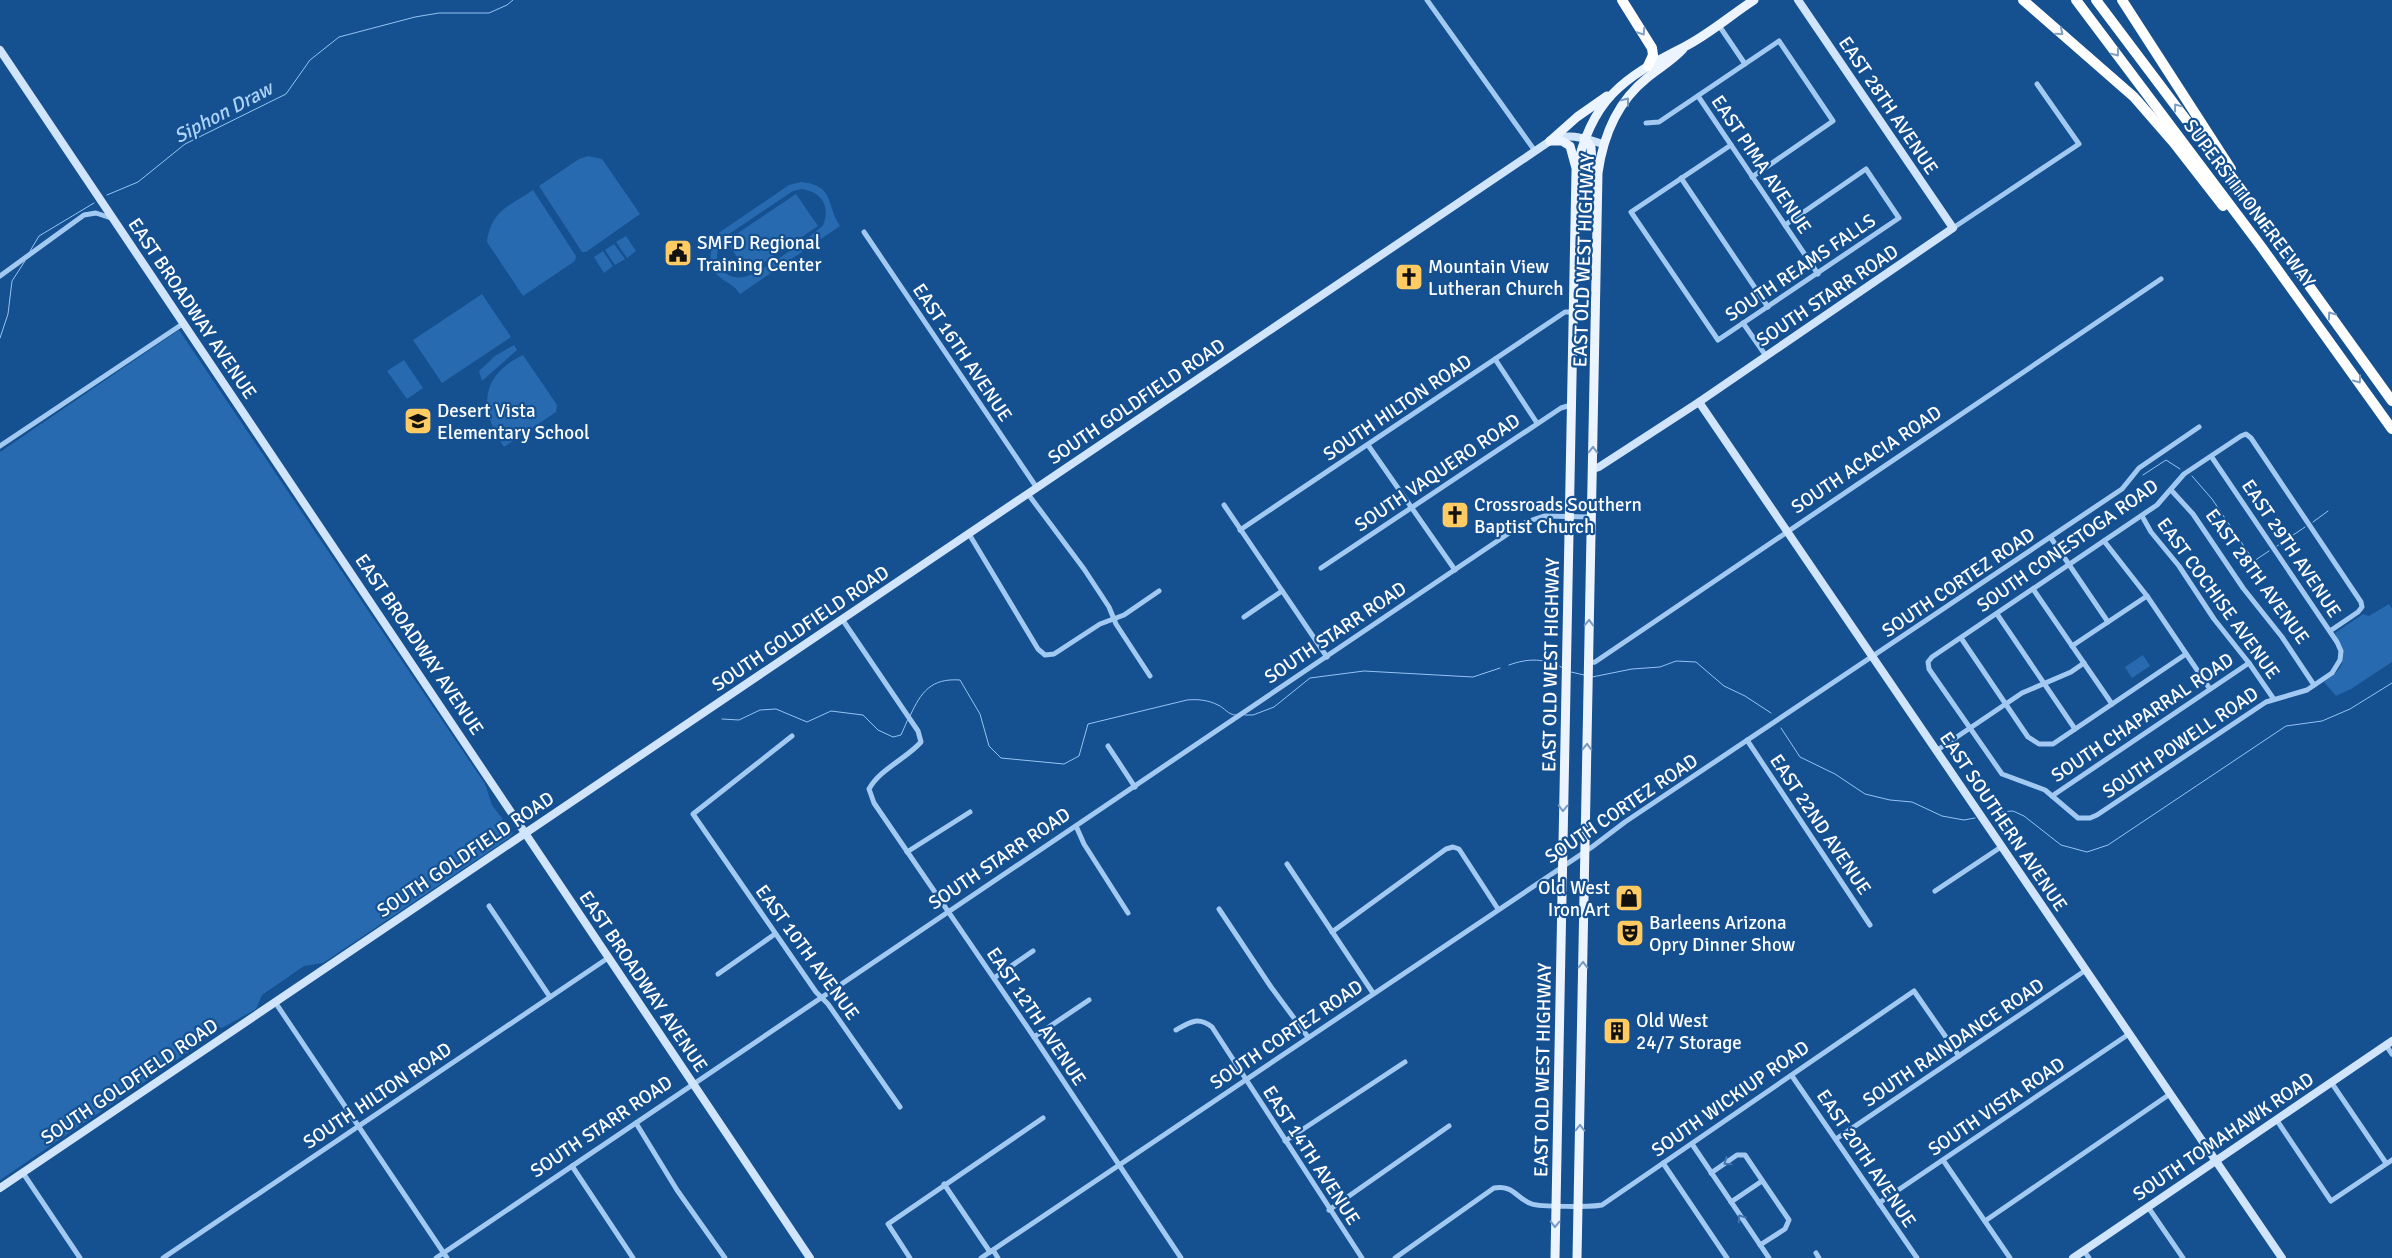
<svg xmlns="http://www.w3.org/2000/svg" width="2392" height="1258" viewBox="0 0 2392 1258" font-family="Signika,sans-serif">
	<rect width="100%" height="100%" fill="#155091"/>
	<g fill="#276ab0" fill-rule="evenodd">
		<path d="M588 156 602 159 640 214 586 252H582L539 186 579 159Z"/>
		<path d="M801 182C835 185 826 205 840 226L740 294C733 284 730 285 722 279 705 267 709 246 720 232L789 185ZM801 189C821 191 831 206 823 225 813 236 756 276 743 277 734 279 725 275 720 267 714 257 718 248 723 238L793 191Z"/>
		<path d="M533 190 576 256 575 261 523 296 487 242C491 211 509 206 533 190Z"/>
		<path d="M796 194 818 226 748 273 726 241Z"/>
		<path d="M626 236 636 251 627 258 616 242Z"/>
		<path d="M614 244 625 259 615 265 605 250Z"/>
		<path d="M603 251 613 266 604 273 594 257Z"/>
		<path d="M482 294 511 337 442 383 413 340Z"/>
		<path d="M179 330 485 784 492 805 513 833 509 838 323 963 304 966 262 995 256 1009 222 1028 214 1025 200 1035V1044L0 1180V452Z"/>
		<path d="M514 345 517 350 482 381 479 371 495 356Z"/>
		<path d="M523 355 557 405 556 412 504 447C479 410 479 376 523 355Z"/>
		<path d="M404 360 423 388 407 399 387 371Z"/>
		<path d="M2389 604 2392 609V662L2351 689 2336 696 2324 682C2351 663 2343 659 2335 633L2363 614 2369 616Z"/>
		<path d="M2143 655 2150 666 2132 678 2125 667Z"/>
	</g>
	<g fill="none" stroke-linecap="round" stroke-linejoin="round">
		<g stroke="#94c4f4" stroke-width="1">
			<path d="M107 195 138 182 185 144 286 94 310 60 339 37 415 17 439 13H489L507 5 513 0"/>
			<path d="M30 251 39 236 94 203"/>
			<path d="M0 338 8 314 12 281 25 261"/>
			<path d="M2143 475 2166 460 2180 469"/>
			<path d="M2192 476 2212 499 2254 561 2269 551"/>
			<path d="M2313 522 2328 511"/>
			<path d="M2277 546 2305 527"/>
			<path d="M1509 665C1528 658 1545 658 1563 668"/>
			<path d="M1571 672 1584 675"/>
			<path d="M1592 677 1632 669 1660 667 1676 661 1696 662 1724 686 1745 696 1771 713"/>
			<path d="M1245 715H1253L1274 707 1310 678 1364 671 1473 677 1500 668"/>
			<path d="M910 716C921 692 931 678 960 680L980 714 989 746 1001 758 1064 764 1079 756 1088 724 1187 700C1198 699 1208 700 1218 705 1225 708 1228 715 1236 715"/>
			<path d="M722 719 739 720 760 710 776 709 807 722 831 711 863 715 878 730 893 737 901 735 908 719"/>
			<path d="M1781 728 1800 757 1835 774 1865 794 1890 800 1912 802 1942 816 1964 820 1975 818"/>
			<path d="M1998 812 2013 811 2024 816 2061 845 2087 852 2108 845 2286 726 2322 721 2350 709 2392 683"/>
		</g>
		<g stroke="#a2c9f1" stroke-width="5">
			<path d="M1427 0 1535 151"/>
			<path d="M1718 24 1745 64"/>
			<path d="M1698 96 1818 274"/>
			<path d="M1646 123 1659 122 1779 41 1833 121 1752 177"/>
			<path d="M1731 145 1631 212 1718 340 1899 218 1866 169 1785 225"/>
			<path d="M1681 178 1768 307"/>
			<path d="M1953 228 2079 144 2037 84"/>
			<path d="M864 232 1037 488"/>
			<path d="M0 276 84 215 96 213 114 219"/>
			<path d="M1743 323 1766 356"/>
			<path d="M1495 359 1537 423"/>
			<path d="M1368 445 1455 570"/>
			<path d="M0 446 184 323"/>
			<path d="M2211 456 2337 642 2341 651 2340 660 2332 673 2307 690 2266 702 2097 815 2090 818H2078L2045 790 2002 774 1929 669 1928 662 1932 657 2157 505 2184 474 2241 436 2246 434 2251 438 2361 602 2362 607 2358 612 2330 631"/>
			<path d="M2171 490 2193 514 2243 588 2282 637 2314 685"/>
			<path d="M1028 494 1084 569 1109 607 1116 624 1150 676"/>
			<path d="M1224 505 1327 657"/>
			<path d="M2142 516 2151 532 2179 566 2214 619 2249 663 2273 698"/>
			<path d="M1240 530 1565 312H1573"/>
			<path d="M969 534 1038 649 1045 655 1054 654 1100 624 1124 615 1159 591"/>
			<path d="M2051 538 2108 622"/>
			<path d="M2104 541 2147 596 2210 689"/>
			<path d="M1321 568 1561 408 1571 405"/>
			<path d="M2033 589 2112 704"/>
			<path d="M1997 614 2075 729"/>
			<path d="M1244 617 1282 591"/>
			<path d="M842 619 918 731 921 742C906 759 880 769 869 789L874 803 1034 1037 1181 1258"/>
			<path d="M1961 638 2028 737 2039 744H2053L2186 654"/>
			<path d="M2072 646 2147 596"/>
			<path d="M1589 663 1595 662 2161 279"/>
			<path d="M792 736 693 814 816 992 828 1004 900 1107"/>
			<path d="M1747 740 1870 925"/>
			<path d="M1108 746 1135 787"/>
			<path d="M1936 751 2022 693 2071 672 2084 663"/>
			<path d="M2052 796 2249 663"/>
			<path d="M1076 826 1084 844 1128 913"/>
			<path d="M907 852 970 812"/>
			<path d="M1287 864 1373 993"/>
			<path d="M1935 891 2001 847"/>
			<path d="M489 906 550 997"/>
			<path d="M1219 909 1271 987 1308 1037"/>
			<path d="M1332 932 1446 849 1453 847 1459 849 1498 909"/>
			<path d="M718 974 775 934"/>
			<path d="M994 978 1033 951"/>
			<path d="M275 1002 447 1258"/>
			<path d="M1176 1030C1190 1022 1198 1016 1212 1027L1362 1258"/>
			<path d="M1034 1037 1089 1000"/>
			<path d="M2386 1045 2392 1054"/>
			<path d="M1792 1076 1917 1258"/>
			<path d="M2331 1082 2386 1163"/>
			<path d="M2276 1119 2331 1201 2392 1160"/>
			<path d="M636 1123 677 1190 725 1258"/>
			<path d="M1836 1139 2086 970"/>
			<path d="M1285 1141 1405 1062"/>
			<path d="M1692 1144 1769 1258"/>
			<path d="M1943 1160 2010 1258"/>
			<path d="M1663 1163 1727 1258"/>
			<path d="M572 1166 633 1258"/>
			<path d="M23 1173 80 1258"/>
			<path d="M1711 1173 1737 1155H1745L1789 1220 1785 1229 1760 1245"/>
			<path d="M944 1184 990 1252"/>
			<path d="M1731 1202 1762 1181"/>
			<path d="M1879 1203 2129 1034"/>
			<path d="M2148 1207 2183 1258"/>
			<path d="M1329 1210 1449 1126"/>
			<path d="M1985 1221 2170 1094"/>
			<path d="M993 1250 998 1258"/>
			<path d="M2084 1251 2089 1258"/>
			<path d="M1816 1253 1819 1258"/>
			<path d="M163 1258 608 958"/>
			<path d="M436 1258 1524 523 1544 516 1591 517"/>
			<path d="M910 1258 888 1224 1043 1118"/>
			<path d="M981 1258 1592 847 1625 822 2122 489 2139 468 2199 427"/>
			<path d="M1395 1258 1494 1188C1515 1185 1515 1198 1532 1204 1539 1207 1592 1207 1602 1205L1914 991 1959 1056"/>
		</g>
		<g stroke="#d0e5fb" stroke-width="8">
			<path d="M0 50 810 1258"/>
			<path d="M1699 402 2282 1258"/>
			<path d="M1593 469 1599 467 1699 402 1953 228 1798 0"/>
			<path d="M0 1188 1550 141C1569 132 1584 138 1603 144"/>
			<path d="M2073 1258 2392 1041"/>
		</g>
		<g stroke="#ecf4ff" stroke-width="9">
			<path d="M1584 138 1591 147 1593 181"/>
			<path d="M1550 141 1577 117 1607 96"/>
			<path d="M1550 141H1562L1570 146 1576 168"/>
			<path d="M1555 1258 1576 171C1591 100 1622 78 1684 47 1708 35 1731 15 1754 0"/>
			<path d="M1577 1258 1598 173C1603 137 1617 102 1647 78 1659 68 1672 61 1683 49"/>
		</g>
		<g stroke="#fff" stroke-width="10">
			<path d="M1622 0 1652 48 1653 55 1648 66"/>
			<path d="M2023 0 2134 97 2174 143 2223 206"/>
			<path d="M2076 0 2260 245 2392 429"/>
			<path d="M2096 0 2269 230 2392 401"/>
			<path d="M2122 0 2231 169"/>
		</g>
	</g>
	<defs><path id="oneway-chevron" d="M-2-3.5L2.5 0L-2 3.5" fill="none" stroke-width="1.6" stroke-linecap="round" stroke-linejoin="round" transform="scale(1.25)"/></defs>
	<g stroke="#7e9fc2">
		<use href="#oneway-chevron" transform="translate(1642 32) rotate(57)"/>
		<use href="#oneway-chevron" transform="translate(2060 32) rotate(40)"/>
		<use href="#oneway-chevron" transform="translate(2116 53) rotate(53)"/>
		<use href="#oneway-chevron" transform="translate(2177 107) rotate(-127)"/>
		<use href="#oneway-chevron" transform="translate(2331 315) rotate(-126)"/>
		<use href="#oneway-chevron" transform="translate(2358 380) rotate(55)"/>
	</g>
	<g stroke="#769ac2">
		<use href="#oneway-chevron" transform="translate(1626 101) rotate(-53)"/>
		<use href="#oneway-chevron" transform="translate(1593 450) rotate(-89)"/>
		<use href="#oneway-chevron" transform="translate(1589 623) rotate(-89)"/>
		<use href="#oneway-chevron" transform="translate(1587 747) rotate(-89)"/>
		<use href="#oneway-chevron" transform="translate(1563 808) rotate(91)"/>
		<use href="#oneway-chevron" transform="translate(1583 965) rotate(-89)"/>
		<use href="#oneway-chevron" transform="translate(1580 1128) rotate(-89)"/>
		<use href="#oneway-chevron" transform="translate(1555 1224) rotate(91)"/>
	</g>
	<g stroke="#3f74ae">
		<use href="#oneway-chevron" transform="translate(1727 1162) rotate(145)"/>
		<use href="#oneway-chevron" transform="translate(1741 1218) rotate(-124)"/>
	</g>
	<defs>
		<symbol id="civic-square" viewBox="-11 -11 22 22"><rect x="-9" y="-9" width="18" height="18" rx="4" fill="#ffcb62" stroke="#155091"/><path d="M-.6-6.5H3V-4.5H.6V-3L4-1V1h2V6H-6V1h2V-1L-.6-3ZM-1.2 2.5V6h2.4V2.5Z" fill="#111"/></symbol>
		<symbol id="church-square" viewBox="-11 -11 22 22"><rect x="-9" y="-9" width="18" height="18" rx="4" fill="#ffcb62" stroke="#155091"/><path d="M-1.2-6h2.4v3.5h3.3v2.4h-3.3V6h-2.4V-.1h-3.3v-2.4h3.3Z" fill="#111"/></symbol>
		<symbol id="school-square" viewBox="-11 -11 22 22"><rect x="-9" y="-9" width="18" height="18" rx="4" fill="#ffcb62" stroke="#155091"/><path d="M0-5L7-2L0 1L-7-2ZM-4 1L0 2.5L4 1V4Q0 6-4 4Z" fill="#111"/></symbol>
		<symbol id="shop-square" viewBox="-11 -11 22 22"><rect x="-9" y="-9" width="18" height="18" rx="4" fill="#ffcb62" stroke="#155091"/><path d="M-5-2.5h2.3a2.7 3.5 0 0 1 5.4 0H5L5.5 6h-11ZM-1.5-2.5h3a1.5 2.3 0 0 0-3 0Z" fill="#111"/></symbol>
		<symbol id="theatre-square" viewBox="-11 -11 22 22"><rect x="-9" y="-9" width="18" height="18" rx="4" fill="#ffcb62" stroke="#155091"/><path d="M-5-5.5Q0-4 5-5.5V0Q5 5 0 6Q-5 5-5 0ZM-3.3-2.5H-1v1.5H-3.3ZM1-2.5H3.3v1.5H1ZM-2.8 1Q0 5.5 2.8 1Z" fill="#111"/></symbol>
		<symbol id="building-square" viewBox="-11 -11 22 22"><rect x="-9" y="-9" width="18" height="18" rx="4" fill="#ffcb62" stroke="#155091"/><path d="M-4-6H4V6H1V3H-1V6H-4ZM-2.5-4.3h1.7v1.8h-1.7ZM.8-4.3h1.7v1.8H.8ZM-2.5-1h1.7V.8h-1.7ZM.8-1h1.7V.8H.8Z" fill="#111"/></symbol>
	</defs>
	<g fill-rule="evenodd">
		<use href="#civic-square" x="662" y="237" width="32" height="32"/>
		<use href="#church-square" x="1393" y="261" width="32" height="32"/>
		<use href="#school-square" x="402" y="405" width="32" height="32"/>
		<use href="#church-square" x="1439" y="499" width="32" height="32"/>
		<use href="#shop-square" x="1613" y="882" width="32" height="32"/>
		<use href="#theatre-square" x="1614" y="917" width="32" height="32"/>
		<use href="#building-square" x="1601" y="1015" width="32" height="32"/>
	</g>
	<g text-anchor="middle" stroke-width="4.5" stroke-linejoin="round" paint-order="stroke">
		<g font-size="19" fill="#fff" stroke="#155091">
			<text transform="translate(1889 105) rotate(56)" y="7">EAST 28TH AVENUE</text>
			<text transform="translate(1762 164) rotate(56)" y="7">EAST PIMA AVENUE</text>
			<text transform="translate(2250 203) rotate(53)" y="7">SUPERSTITION FREEWAY</text>
			<text transform="translate(1583 260) rotate(-88)" y="7">EAST OLD WEST HIGHWAY</text>
			<text transform="translate(1800 267) rotate(-34)" y="7">SOUTH REAMS FALLS</text>
			<text transform="translate(1827 295) rotate(-34)" y="7">SOUTH STARR ROAD</text>
			<text transform="translate(193 308) rotate(56)" y="7">EAST BROADWAY AVENUE</text>
			<text transform="translate(963 352) rotate(56)" y="7">EAST 16TH AVENUE</text>
			<text transform="translate(1136 401) rotate(-34)" y="7">SOUTH GOLDFIELD ROAD</text>
			<text transform="translate(1397 407) rotate(-34)" y="7">SOUTH HILTON ROAD</text>
			<text transform="translate(1866 459) rotate(-34)" y="7">SOUTH ACACIA ROAD</text>
			<text transform="translate(1437 472) rotate(-34)" y="7">SOUTH VAQUERO ROAD</text>
			<text transform="translate(2067 545) rotate(-35)" y="7">SOUTH CONESTOGA ROAD</text>
			<text transform="translate(2292 548) rotate(56)" y="7">EAST 29TH AVENUE</text>
			<text transform="translate(2258 576) rotate(54)" y="7">EAST 28TH AVENUE</text>
			<text transform="translate(1958 582) rotate(-34)" y="7">SOUTH CORTEZ ROAD</text>
			<text transform="translate(2219 598) rotate(54)" y="7">EAST COCHISE AVENUE</text>
			<text transform="translate(800 628) rotate(-34)" y="7">SOUTH GOLDFIELD ROAD</text>
			<text transform="translate(1335 632) rotate(-34)" y="7">SOUTH STARR ROAD</text>
			<text transform="translate(420 644) rotate(56)" y="7">EAST BROADWAY AVENUE</text>
			<text transform="translate(1550 665) rotate(-89)" y="7">EAST OLD WEST HIGHWAY</text>
			<text transform="translate(2142 717) rotate(-34)" y="7">SOUTH CHAPARRAL ROAD</text>
			<text transform="translate(2180 742) rotate(-34)" y="7">SOUTH POWELL ROAD</text>
			<text transform="translate(1621 808) rotate(-34)" y="7">SOUTH CORTEZ ROAD</text>
			<text transform="translate(2004 821) rotate(56)" y="7">EAST SOUTHERN AVENUE</text>
			<text transform="translate(1821 824) rotate(56)" y="7">EAST 22ND AVENUE</text>
			<text transform="translate(465 854) rotate(-34)" y="7">SOUTH GOLDFIELD ROAD</text>
			<text transform="translate(999 858) rotate(-34)" y="7">SOUTH STARR ROAD</text>
			<text transform="translate(808 952) rotate(54)" y="7">EAST 10TH AVENUE</text>
			<text transform="translate(644 981) rotate(56)" y="7">EAST BROADWAY AVENUE</text>
			<text transform="translate(1037 1016) rotate(56)" y="7">EAST 12TH AVENUE</text>
			<text transform="translate(1286 1034) rotate(-34)" y="7">SOUTH CORTEZ ROAD</text>
			<text transform="translate(1953 1042) rotate(-34)" y="7">SOUTH RAINDANCE ROAD</text>
			<text transform="translate(1542 1070) rotate(-89)" y="7">EAST OLD WEST HIGHWAY</text>
			<text transform="translate(129 1081) rotate(-34)" y="7">SOUTH GOLDFIELD ROAD</text>
			<text transform="translate(377 1095) rotate(-34)" y="7">SOUTH HILTON ROAD</text>
			<text transform="translate(1730 1098) rotate(-35)" y="7">SOUTH WICKIUP ROAD</text>
			<text transform="translate(1996 1106) rotate(-34)" y="7">SOUTH VISTA ROAD</text>
			<text transform="translate(601 1126) rotate(-34)" y="7">SOUTH STARR ROAD</text>
			<text transform="translate(2223 1136) rotate(-34)" y="7">SOUTH TOMAHAWK ROAD</text>
			<text transform="translate(1312 1155) rotate(57)" y="7">EAST 14TH AVENUE</text>
			<text transform="translate(1867 1158) rotate(56)" y="7">EAST 20TH AVENUE</text>
		</g>
		<g font-size="19" fill="#fff" stroke="#155091" text-anchor="start">
			<text x="697" y="249">SMFD Regional<tspan x="697" dy="22">Training Center</tspan></text>
			<text x="1428" y="273">Mountain View<tspan x="1428" dy="22">Lutheran Church</tspan></text>
			<text x="437" y="417">Desert Vista<tspan x="437" dy="22">Elementary School</tspan></text>
			<text x="1474" y="511">Crossroads Southern<tspan x="1474" dy="22">Baptist Church</tspan></text>
			<text x="1610" y="894" text-anchor="end">Old West<tspan x="1610" dy="22">Iron Art</tspan></text>
			<text x="1649" y="929">Barleens Arizona<tspan x="1649" dy="22">Opry Dinner Show</tspan></text>
			<text x="1636" y="1027">Old West<tspan x="1636" dy="22">24/7 Storage</tspan></text>
		</g>
		<g font-size="20" font-style="italic" fill="#aed3f8" stroke="#155091">
			<text transform="translate(223 112) rotate(-28)" y="7">Siphon Draw</text>
		</g>
	</g>
</svg>
